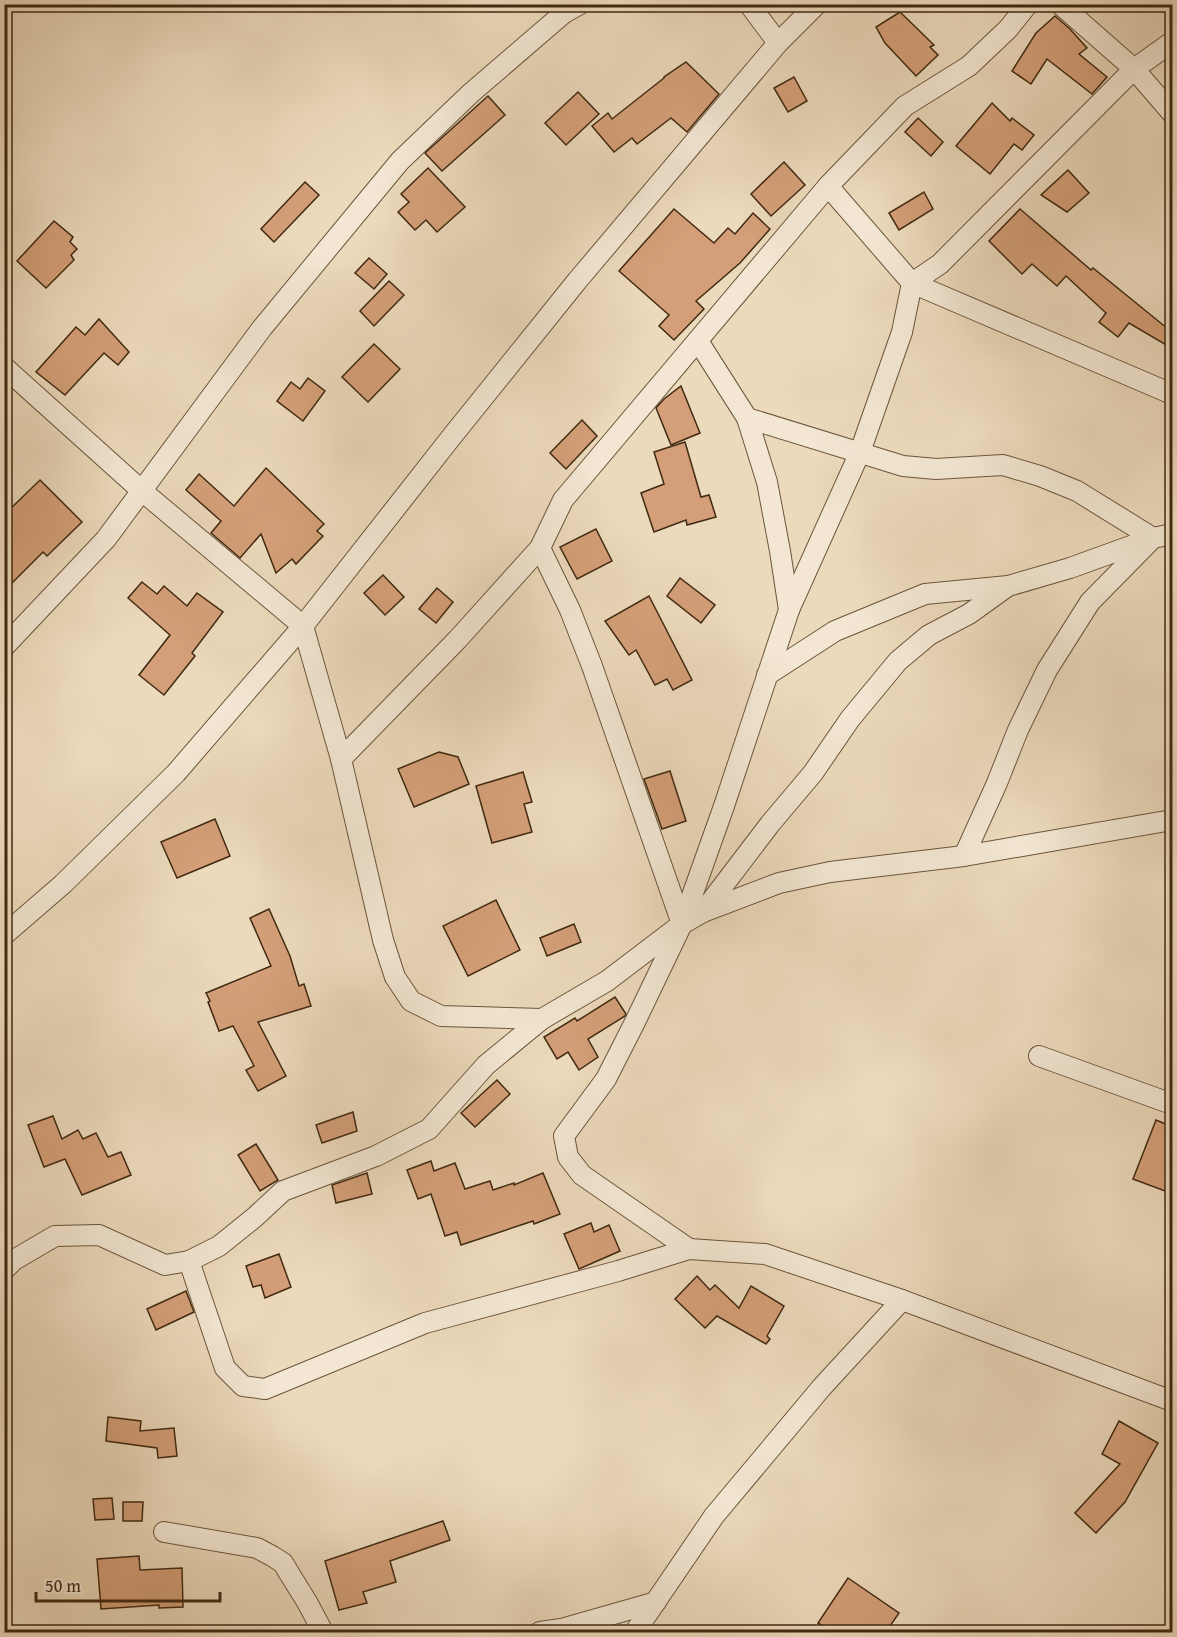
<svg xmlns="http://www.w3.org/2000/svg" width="1177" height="1637" viewBox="0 0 1177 1637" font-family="'Gentium Book Plus',serif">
	<rect width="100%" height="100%" fill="#ecdabc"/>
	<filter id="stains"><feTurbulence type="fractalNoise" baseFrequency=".00333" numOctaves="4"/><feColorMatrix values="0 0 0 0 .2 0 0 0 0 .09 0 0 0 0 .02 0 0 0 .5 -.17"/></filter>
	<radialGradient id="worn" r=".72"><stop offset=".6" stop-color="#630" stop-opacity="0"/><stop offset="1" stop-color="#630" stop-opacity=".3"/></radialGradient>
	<g fill="#d49f78" stroke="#402911" stroke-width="1.5">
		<path d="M900 12 934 45 930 47 938 55 916 76 885 43 876 27Z"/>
		<path d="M1055 16 1070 29 1087 48 1079 54 1107 77 1092 94 1047 59 1031 84 1012 71 1036 33Z"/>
		<path d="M686 62 719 94 687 132 671 118 637 144 632 138 614 152 592 126 608 113 612 119 664 78V77Z"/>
		<path d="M794 77 807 101 788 112 774 88Z"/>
		<path d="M578 92 599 114 566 145 545 123Z"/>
		<path d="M488 96 505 115 442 171 425 153Z"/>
		<path d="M992 103 1010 121 1012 118 1034 135 1022 150 1014 144 990 174 956 146Z"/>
		<path d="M918 118 943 142 931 156 905 132Z"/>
		<path d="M784 162 805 185 771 216 751 194Z"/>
		<path d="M428 168 465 207 437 232 426 220 415 230 398 212 409 202 401 194Z"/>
		<path d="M1068 170 1089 193 1067 212 1041 195Z"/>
		<path d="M305 182 319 195 274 242 261 229Z"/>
		<path d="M924 192 933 209 899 230 889 213Z"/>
		<path d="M674 209 714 243 728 228 735 234 753 213 770 229 740 263 696 301 704 309 674 340 659 326 669 315 619 271Z"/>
		<path d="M1020 209 1091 270 1093 268 1173 333V349L1129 323 1118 337 1099 322 1106 313 1066 276 1057 286 1032 264 1022 274 989 241Z"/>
		<path d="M54 221 73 237 70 242 77 249 71 255 74 260 46 288 17 261Z"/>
		<path d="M369 258 387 274 374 289 355 273Z"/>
		<path d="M389 281 404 295 374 326 360 311Z"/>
		<path d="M99 319 129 352 118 365 104 353 65 395 36 372 76 327 85 335Z"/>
		<path d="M374 344 400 369 368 402 342 377Z"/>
		<path d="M308 378 325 391 303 421 277 401 291 382 300 389Z"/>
		<path d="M681 386 700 433 671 445 656 408 664 399Z"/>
		<path d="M582 420 597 436 566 469 550 453Z"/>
		<path d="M685 442 701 497 709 495 716 517 687 525 686 520 654 532 641 493 664 484 654 452Z"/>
		<path d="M266 468 324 524 317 531 323 536 296 564 292 559 276 573 261 534 240 558 211 533 221 521 186 490 199 474 234 506Z"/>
		<path d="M40 480 82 522 47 556 43 552 4 591V515Z"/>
		<path d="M596 529 612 561 577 579 560 547Z"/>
		<path d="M383 575 404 597 385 615 364 593Z"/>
		<path d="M680 578 715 605 701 623 667 596Z"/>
		<path d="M142 582 157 594 164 586 187 606 197 593 223 612 192 653 195 656 164 695 139 675 170 635 128 598Z"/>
		<path d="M437 588 453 602 436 623 419 609Z"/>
		<path d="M649 596 692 680 673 690 667 679 655 685 636 650 629 655 605 621Z"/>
		<path d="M439 752 458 757 469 784 414 807 398 769Z"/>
		<path d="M670 771 686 821 662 829 644 779Z"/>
		<path d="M523 772 532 802 524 804 532 832 492 843 476 786Z"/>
		<path d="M215 819 230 856 177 878 161 842Z"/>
		<path d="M496 900 520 950 468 976 443 926Z"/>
		<path d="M269 909 290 956 299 986 304 984 311 1006 258 1022 286 1076 258 1091 246 1070 254 1066 233 1026 219 1031 208 1002 210 1001 206 993 271 966 250 918Z"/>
		<path d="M574 924 581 942 547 956 540 938Z"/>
		<path d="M615 997 626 1014 625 1016 588 1039 598 1057 579 1070 568 1052 557 1059 544 1037 575 1018 577 1021Z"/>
		<path d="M497 1080 510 1094 475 1127 461 1113Z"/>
		<path d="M353 1112 357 1131 322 1143 316 1125Z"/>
		<path d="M53 1116 62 1139 78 1130 83 1139 96 1133 108 1157 121 1152 131 1175 82 1195 65 1159 44 1167 28 1125Z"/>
		<path d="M1156 1120 1173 1127V1194L1133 1179Z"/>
		<path d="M256 1144 278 1180 260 1191 238 1155Z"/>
		<path d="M431 1161 434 1171 455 1163 465 1189 490 1181 493 1190 514 1183V1185L543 1173 560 1214 534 1224 533 1221 461 1245 457 1232 445 1236 431 1194 418 1199 407 1170Z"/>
		<path d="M367 1173 372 1194 336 1203 332 1185Z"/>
		<path d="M591 1223 594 1232 609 1225 620 1251 579 1269 564 1234Z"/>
		<path d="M279 1254 291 1287 265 1298 261 1285 253 1287 246 1266Z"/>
		<path d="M697 1276 710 1290 715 1285 739 1308 751 1286 784 1306 767 1336 770 1339 766 1344 717 1316 705 1328 675 1299Z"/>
		<path d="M186 1291 194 1312 156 1330 147 1309Z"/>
		<path d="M108 1417 141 1421 140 1431 174 1428 177 1456 158 1458 157 1448 106 1441Z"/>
		<path d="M1119 1421 1158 1443 1125 1502 1096 1533 1075 1513 1120 1464 1102 1454Z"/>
		<path d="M112 1498 114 1519 95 1520 93 1499Z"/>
		<path d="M123 1502H143L142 1521H123Z"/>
		<path d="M443 1521 450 1540 390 1561 396 1582 363 1592 367 1603 339 1610 325 1561Z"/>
		<path d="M139 1556 140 1570 182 1568 183 1607 159 1608V1605L101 1609 97 1559Z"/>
		<path d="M848 1578 899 1613 886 1632H832L818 1623Z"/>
	</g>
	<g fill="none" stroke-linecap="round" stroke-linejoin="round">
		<defs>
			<g id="street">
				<path d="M749 4 778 43"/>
				<path d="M1060 4 1134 69 1172 113"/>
				<path d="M828 186 912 283 1172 394"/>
				<path d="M698 341 747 418 903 466 936 469 1003 465 1040 476 1077 491 1153 538 1090 602 1047 670 1018 730 997 783 964 856"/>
				<path d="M4 367 142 491 303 626 341 759 383 940 395 977 411 1001 441 1016 542 1019"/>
				<path d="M747 418 767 482 780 551 789 610"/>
				<path d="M540 548 570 610 592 666 682 924"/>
				<path d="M4 647 106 539 262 328 400 161 471 93 564 13 580 4"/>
				<path d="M767 675 835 631 925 594 1008 586 1070 568 1153 538 1172 534"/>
				<path d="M341 759 458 639 540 548 563 500 828 186 905 106 969 66 1008 29 1028 4"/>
				<path d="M703 912 770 824 813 773 850 719 898 661 929 635 969 614 1008 586"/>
				<path d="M4 935 63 884 176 773 303 626 453 435 577 281 778 43 817 4"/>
				<path d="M1039 1056 1172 1104"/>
				<path d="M689 1249 582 1175 568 1157 564 1136 606 1079 635 1022 682 924 724 806 789 610 860 452 902 332 912 283 940 264 1134 69 1172 42"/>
				<path d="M189 1261 225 1368 243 1386 265 1389 425 1323 618 1271 689 1249 765 1254 902 1300 1172 1401"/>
				<path d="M4 1270 14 1260 55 1236 99 1235 165 1265 189 1261 219 1246 255 1217 283 1191 376 1156 429 1129 486 1065 542 1019 607 981 682 924 703 912 779 883 830 872 964 856 1172 820"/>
				<path d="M164 1532 257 1548 272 1556 283 1563 289 1573 307 1602 323 1632"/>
				<path d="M540 1632 561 1629 656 1602"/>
				<path d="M635 1632 714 1516 822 1387 902 1300"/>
			</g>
		</defs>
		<use href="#street" stroke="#6b553c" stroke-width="22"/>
		<use href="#street" stroke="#f3e7d3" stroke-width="20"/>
	</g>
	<rect width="1177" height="1637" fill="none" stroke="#ecdabc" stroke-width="24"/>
	<rect x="6" y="6" width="1165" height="1625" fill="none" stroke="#402911" stroke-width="3"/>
	<rect x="12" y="12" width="1153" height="1613" fill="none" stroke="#402911" stroke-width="1.5"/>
	<path d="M36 1592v9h184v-9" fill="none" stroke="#402911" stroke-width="3"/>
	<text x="45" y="1592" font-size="18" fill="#402911" stroke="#f3e7d3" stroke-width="4.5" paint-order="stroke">50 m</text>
	<rect width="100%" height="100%" filter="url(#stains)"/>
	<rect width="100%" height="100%" fill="url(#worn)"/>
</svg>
